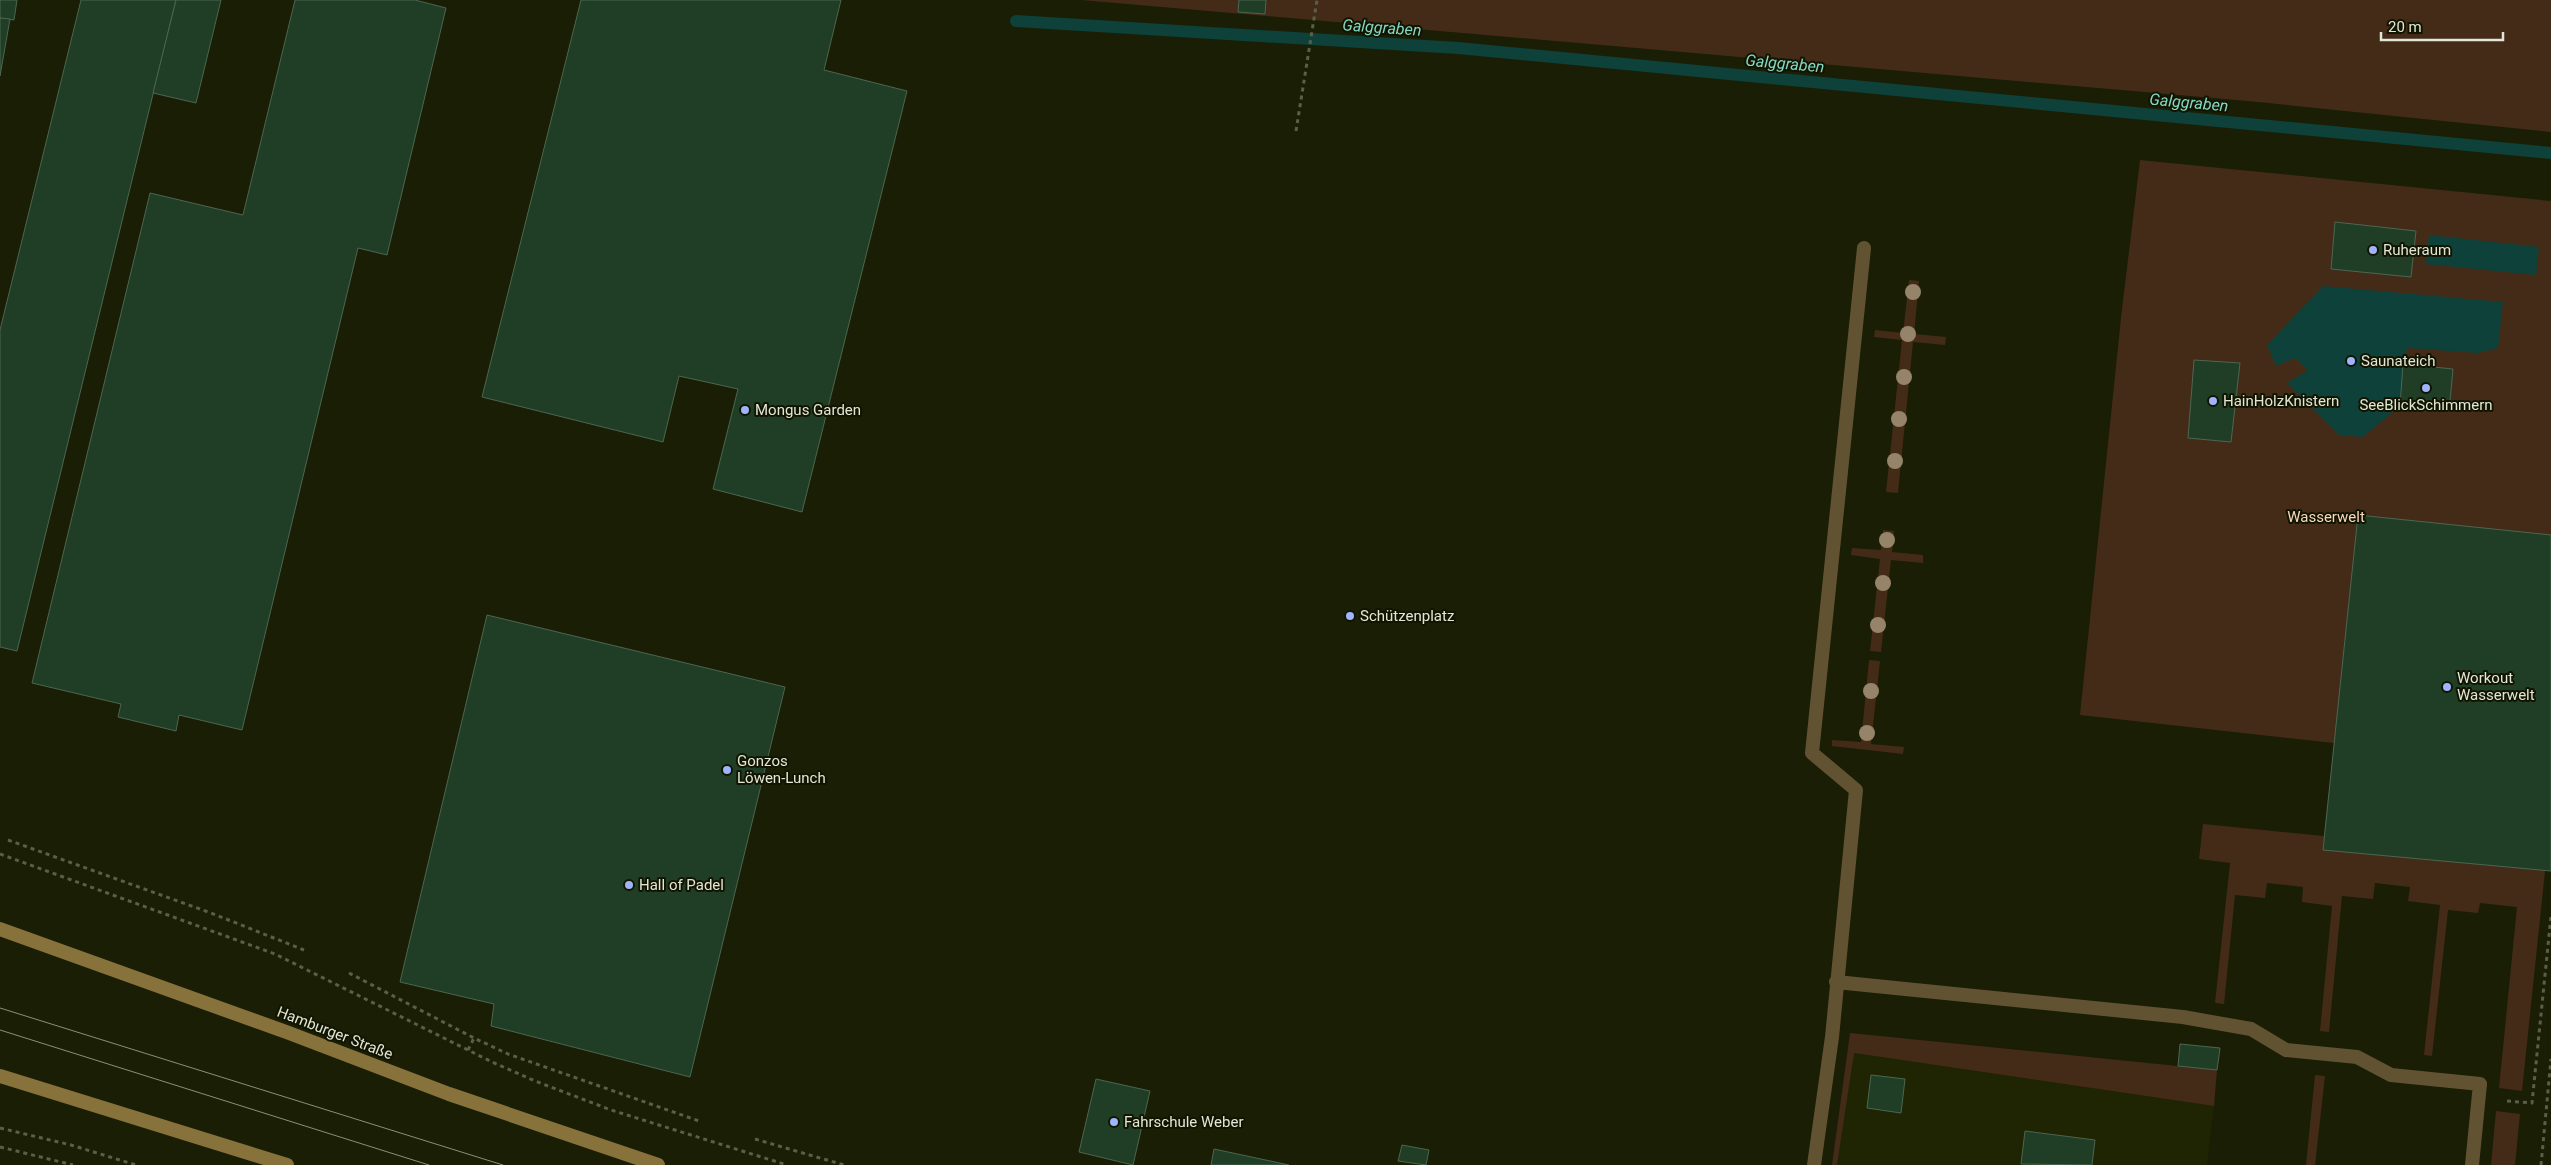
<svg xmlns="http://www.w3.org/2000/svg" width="2551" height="1165" viewBox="0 0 2551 1165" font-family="Roboto,sans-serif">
	<rect width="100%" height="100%" fill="#1a1e04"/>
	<path fill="#1f2502" d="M1853 1053 2214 1106 2207 1165H1837Z"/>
	<g fill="#442b18">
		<path d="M1081 0H2551V132L2248 101Z"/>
		<path d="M2140 160 2551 201V871H2545L2522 1091 2499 1088 2517 907 2480 903 2478 913 2448 910 2432 1056 2424 1055 2440 905 2408 901 2410 887 2375 883 2373 899 2342 896 2329 1032 2320 1031 2332 906 2302 902 2303 887 2267 883 2265 898 2235 895 2224 1004 2215 1003 2230 863 2199 859 2203 824 2324 836 2334 743 2080 715 2121 318Z"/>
		<path d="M1909 280 1919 281 1914 334 1946 337 1945 345 1913 342 1898 493 1886 492 1902 340 1874 337 1875 330 1903 333Z"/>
		<path d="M1883 530 1894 531 1892 552 1923 555V563L1891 560 1881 652 1870 651 1880 559 1851 555 1852 548 1881 550Z"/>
		<path d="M1869 660 1880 661 1871 744 1904 747 1903 754 1832 746V740L1861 742Z"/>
		<path d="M1850 1033 2217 1070 2214 1106 1854 1053 1837 1165H1832Z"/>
		<path d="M2315 1075 2325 1076 2315 1165H2306Z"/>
		<path d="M2496 1111 2520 1114 2515 1165H2491Z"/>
	</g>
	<g fill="#0e4139">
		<path d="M2429 235 2539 247 2536 275 2426 264Z"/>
		<path d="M2323 286 2503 302 2498 348 2478 353 2407 348 2400 406 2363 437 2339 435 2287 383 2308 370 2295 358 2276 366 2267 345Z"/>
	</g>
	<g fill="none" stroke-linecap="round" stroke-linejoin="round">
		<path stroke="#0e4139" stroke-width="12" d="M1016 21 1458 48 2551 153"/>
	</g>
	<g fill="#203d25" stroke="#4d6651">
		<path d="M0 0H17L14 20 0 18Z"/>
		<path d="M81 0H176L17 651 0 647V330Z"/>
		<path d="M176 0H221L196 103 153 93Z"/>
		<path d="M295 0H415L446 8 387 255 358 248 242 730 179 715 176 731 118 717 121 704 32 683 150 193 243 215Z"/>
		<path d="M581 0H841L824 70 907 91 802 512 713 489 738 389 679 376 663 442 482 397Z"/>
		<path d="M1239 0H1266L1265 14 1238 12Z"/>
		<path d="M0 18 10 19 0 76Z"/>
		<path d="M2335 222 2416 231 2411 277 2331 269Z"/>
		<path d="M2194 360 2240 363 2231 442 2188 438Z"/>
		<path d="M2403 364 2453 369 2449 411 2400 406Z"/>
		<path d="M2358 515 2551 535V871L2323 850Z"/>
		<path d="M487 615 785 687 690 1077 491 1026 494 1004 400 982Z"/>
		<path d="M2180 1044 2220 1048 2217 1070 2178 1066Z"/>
		<path d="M1871 1075 1905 1079 1901 1113 1867 1108Z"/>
		<path d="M1096 1079 1150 1091 1133 1165 1079 1152Z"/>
		<path d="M2025 1131 2095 1140 2092 1165 2021 1164Z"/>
		<path d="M1402 1145 1429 1150 1426 1165 1398 1161Z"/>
		<path d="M1214 1149 1289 1165H1211Z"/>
	</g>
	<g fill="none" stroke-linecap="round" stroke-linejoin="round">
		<g stroke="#5b5f47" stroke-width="3" stroke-dasharray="4 4" stroke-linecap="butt">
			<path d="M1296 131 1317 0"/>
			<path d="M8 840 211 913 304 950"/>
			<path d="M0 854 275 954 492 1062 535 1081 611 1110 787 1165"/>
			<path d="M349 973 474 1038 508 1054 699 1121"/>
			<path d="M468 1050 474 1038"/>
			<path d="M2507 1101 2532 1103 2551 916"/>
			<path d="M0 1128 71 1145 136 1165"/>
			<path d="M755 1139 844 1165"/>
			<path d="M0 1147 73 1165"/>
			<path d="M2541 1165 2551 1059"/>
		</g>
		<g stroke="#615332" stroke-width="14">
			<path d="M1836 982 2183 1017 2251 1029 2286 1050 2357 1057 2391 1075 2480 1084 2472 1165"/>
			<path d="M1814 1165 1832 1037 1856 790 1812 753 1864 248"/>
		</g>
		<g stroke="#88723c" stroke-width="14">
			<path d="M0 929 289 1033 449 1094 658 1165"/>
			<path d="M0 1076 287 1165"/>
		</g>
		<g stroke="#8b8f7a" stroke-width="1">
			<path d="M0 1008 503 1165"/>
			<path d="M0 1030 429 1165"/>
		</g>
	</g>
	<g fill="#95846a">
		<circle cx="1913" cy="292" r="8"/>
		<circle cx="1908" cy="334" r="8"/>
		<circle cx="1904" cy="377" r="8"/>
		<circle cx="1899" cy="419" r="8"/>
		<circle cx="1895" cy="461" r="8"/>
		<circle cx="1887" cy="540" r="8"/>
		<circle cx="1883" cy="583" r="8"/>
		<circle cx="1878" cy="625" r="8"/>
		<circle cx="1871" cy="691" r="8"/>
		<circle cx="1867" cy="733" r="8"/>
	</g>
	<g fill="#9eb4fd" stroke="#111500" stroke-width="2">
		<circle cx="2373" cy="250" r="5"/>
		<circle cx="2351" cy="361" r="5"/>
		<circle cx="2426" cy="388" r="5"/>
		<circle cx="2213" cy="401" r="5"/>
		<circle cx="745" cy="410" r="5"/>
		<circle cx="1350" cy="616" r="5"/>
		<circle cx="2447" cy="687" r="5"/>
		<circle cx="727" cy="770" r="5"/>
		<circle cx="629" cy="885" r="5"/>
		<circle cx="1114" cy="1122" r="5"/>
	</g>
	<g text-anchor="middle" stroke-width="4" stroke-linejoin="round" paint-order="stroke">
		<g font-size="15" fill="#e2e6d5" stroke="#111500" text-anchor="start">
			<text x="2383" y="255">Ruheraum</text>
			<text x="2361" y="366">Saunateich</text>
			<text x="2223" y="406">HainHolzKnistern</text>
			<text x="2426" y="410" text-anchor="middle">SeeBlickSchimmern</text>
			<text x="755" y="415">Mongus Garden</text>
			<text x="1360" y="621">Schützenplatz</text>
			<text x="2457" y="683">Workout<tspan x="2457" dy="17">Wasserwelt</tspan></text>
			<text x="737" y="766">Gonzos<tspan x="737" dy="17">Löwen-Lunch</tspan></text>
			<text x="639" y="890">Hall of Padel</text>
			<text x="1124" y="1127">Fahrschule Weber</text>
		</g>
		<g font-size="15" fill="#fad7be" stroke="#111500">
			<text x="2326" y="522">Wasserwelt</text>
		</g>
		<g font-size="15" fill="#e2e6d5" stroke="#111500">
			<text transform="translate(335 1033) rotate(21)" y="5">Hamburger Straße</text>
		</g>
		<g font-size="16" font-style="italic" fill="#84d7c6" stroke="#111500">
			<text transform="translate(1382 27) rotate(4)" y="6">Galggraben</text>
			<text transform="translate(1785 63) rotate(5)" y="6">Galggraben</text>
			<text transform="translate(2189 102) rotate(5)" y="6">Galggraben</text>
		</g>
	</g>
	<path d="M2381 32v8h122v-8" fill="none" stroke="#e2e6d5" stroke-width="2.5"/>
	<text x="2388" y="32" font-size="15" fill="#e2e6d5" stroke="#111500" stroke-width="4" paint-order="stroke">20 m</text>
</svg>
